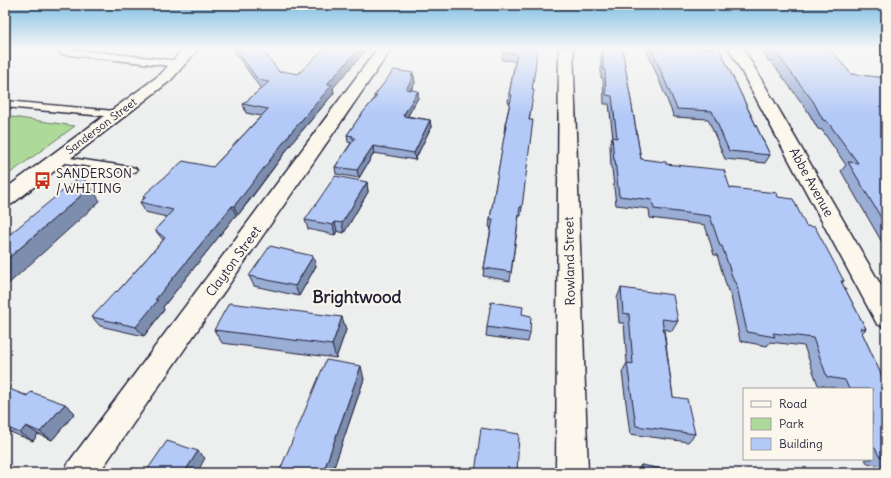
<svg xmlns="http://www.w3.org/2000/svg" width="891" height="478" viewBox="0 0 891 478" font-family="Delius,sans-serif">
	<rect width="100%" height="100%" fill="#edeeee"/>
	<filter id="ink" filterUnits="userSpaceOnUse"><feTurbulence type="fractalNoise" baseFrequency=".025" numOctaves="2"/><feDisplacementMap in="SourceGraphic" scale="8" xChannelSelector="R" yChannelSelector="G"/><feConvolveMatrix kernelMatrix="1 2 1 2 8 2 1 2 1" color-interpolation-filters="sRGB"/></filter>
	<g filter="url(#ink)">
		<path fill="#aeda99" stroke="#687e6a" d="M5 116 75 126 5 177Z"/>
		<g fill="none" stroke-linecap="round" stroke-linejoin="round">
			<defs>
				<g id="service">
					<path d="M59 48 180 61 184 64 180 67 70 55 61 54Z"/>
					<path d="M5 101 115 111 120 114 115 117 5 107Z"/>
					<path d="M57 156 131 167 135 168 137 170 135 172 131 173 53 161 52 159Z"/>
				</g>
				<g id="minor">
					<path d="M184 48H199L171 80 12 204 5 206V189L161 74Z"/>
					<path d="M378 48H392L99 473H64L69 462Z"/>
					<path d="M559 48H573L588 473H556Z"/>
					<path d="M729 48H743L886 294V328L877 324Z"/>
				</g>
			</defs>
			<use href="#service" stroke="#22223b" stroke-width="3"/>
			<use href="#minor" stroke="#22223b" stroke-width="3"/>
			<use href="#service" fill="#fbf7ec" fill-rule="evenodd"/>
			<use href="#minor" fill="#fbf7ec" fill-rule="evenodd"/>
		</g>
		<g fill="#9aadd4" stroke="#22223b">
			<path d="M232 48H261L280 73 333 88 334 93 295 139 250 200 238 215H236L163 307 164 310 144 336 100 326 92 317 117 292 163 240 155 230 167 217 145 212 140 202 144 198 143 196 213 167 261 116 246 113 243 104 261 89Z"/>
			<path d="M503 48H537L532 90 522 207 521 216H519L510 281 483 276 484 268 491 228 489 227 490 219 505 133H504L505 125 510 103 508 102 509 94 515 61 502 60Z"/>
			<path d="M601 48H622L641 159 666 164 730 188 778 197 806 226 844 281 842 283 866 329 862 333 886 385V467L867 463 865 459H872V389H836V388L818 385 804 346 770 342 767 346 740 341 730 291H728L717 255H714L705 225 650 218 649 209 616 205 612 169 611 168 610 146 612 137 613 138 609 104H604L603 78H601Z"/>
			<path d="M646 48H719L770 155 765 163 725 159 708 119 674 117Z"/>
			<path d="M761 48H829L851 74 886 78V244H883L841 171 846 165 822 130 818 129 807 110 771 61H768Z"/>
			<path d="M413 73 415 83 411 90 418 91V98L407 116 430 120 431 127 415 160 374 153 359 178 336 174 335 167 351 143 348 142 347 135 374 99V96Z"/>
			<path d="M367 182 368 192 344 233 337 231 335 235 308 229 305 220Z"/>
			<path d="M313 256 316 266 299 296 254 286 249 276Z"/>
			<path d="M621 288 678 321 672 331 664 329 673 397 695 434 688 442 630 434 622 372 627 363 624 323H619L617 298Z"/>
			<path d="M522 314 530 333 528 342 486 336 487 327Z"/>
			<path d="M342 317 346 330 336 358 222 343 214 330Z"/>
			<path d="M364 379 332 473H282L280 470Z"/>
			<path d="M5 390 65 404 75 413 52 440 38 434 33 441 5 430Z"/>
			<path d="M641 465 682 473H632L633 472H636Z"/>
		</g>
		<g fill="#7d8dad" stroke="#22223b">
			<path d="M360 48H368L333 88 334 93 295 139 238 215 234 206 327 84Z"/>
			<path d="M413 73 414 77V76L415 83 406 96V89L411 76Z"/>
			<path d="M418 91V98L404 123 403 116Z"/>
			<path d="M430 120 431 127 415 160 414 153Z"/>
			<path d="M373 146 374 153 359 178 357 170Z"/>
			<path d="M5 157 11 165 5 169Z"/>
			<path d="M367 182 368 192 344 233 342 223Z"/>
			<path d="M91 187 100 201 5 287V261Z"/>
			<path d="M232 206 236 215 163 307 164 310 144 336 136 327 155 300Z"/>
			<path d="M335 222 337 231 335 235 333 225Z"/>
			<path d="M313 256 316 266 299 296 295 286Z"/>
			<path d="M342 317 346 330 336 358 332 345Z"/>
			<path d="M361 366 364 379 332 473H323Z"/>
			<path d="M65 404 75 413 52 440 40 432Z"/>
			<path d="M26 426 38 434 33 441 20 433Z"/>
			<path d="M198 451 205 458 197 473H184Z"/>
		</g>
		<g fill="#b3c9f7" stroke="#22223b">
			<path d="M235 48H261L280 73 282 71 298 74 325 48H360L327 84 332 85 293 130 247 190 234 206H232L155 300H158L136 327 92 317 116 291 117 292 165 238 155 230 173 210 140 202 146 197 143 196 183 161 213 167 268 109 243 104 269 82 258 80Z"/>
			<path d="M503 48H537L535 70 532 90H534L529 120H533L522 207H520L511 272 484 268 493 219H490L506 125H505L512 95 509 94 517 54 503 52Z"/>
			<path d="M603 48H622L641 159 666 162V164L724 170 730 188 777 193 778 197 793 199 806 226 815 227 844 281H841L866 329 860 328 886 385V458L879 456 875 448H872V389H849L845 380 827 377 813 338 773 333 775 337 747 332 736 282H734L722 246H720L710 216 654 209 652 200 619 196 615 160H614L612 137 617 138 612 96 606 95 605 70 603 69Z"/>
			<path d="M651 48H719L770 155 729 151 712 111 677 109Z"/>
			<path d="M770 48H829L851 74 886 78V226L848 162 858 163 827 121 823 120 813 101 776 53H772Z"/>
			<path d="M394 70 413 73 411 76H414L406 89 418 91 403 116 430 120 414 153 373 146 357 170 335 167 355 138H352L353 136 347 135 360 116 377 96H374Z"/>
			<path d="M81 176 91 187 5 261V238Z"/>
			<path d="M335 176 367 182 342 223 335 222 333 225 305 220Z"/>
			<path d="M270 246 313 256 295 286 249 276Z"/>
			<path d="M621 288 673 295 678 321 662 319 673 397 687 399 695 434 636 426 627 363 633 364 629 314 623 313Z"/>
			<path d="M491 302 523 307 522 314 531 316 530 333 487 327Z"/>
			<path d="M229 303 342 317 332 345 214 330Z"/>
			<path d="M326 360 361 366 323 473H294L280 470Z"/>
			<path d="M7 388 27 396 31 392 65 404 40 432 26 426 20 433 5 427V390Z"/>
			<path d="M481 428 519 434 517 473H475Z"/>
			<path d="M167 441 198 451 184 473H145Z"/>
			<path d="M641 465 682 473H642Z"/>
		</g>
	</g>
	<linearGradient id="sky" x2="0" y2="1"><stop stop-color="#7dbde2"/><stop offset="0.42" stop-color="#f7f7f7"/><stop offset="1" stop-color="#f7f7f7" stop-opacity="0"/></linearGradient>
	<rect width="891" height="115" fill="url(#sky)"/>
	<defs>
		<symbol id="bus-bare" viewBox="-9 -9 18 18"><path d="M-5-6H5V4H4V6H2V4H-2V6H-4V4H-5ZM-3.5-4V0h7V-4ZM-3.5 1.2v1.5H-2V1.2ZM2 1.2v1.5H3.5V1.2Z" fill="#c8321e" stroke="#fbf7ec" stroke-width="2.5" paint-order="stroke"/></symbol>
	</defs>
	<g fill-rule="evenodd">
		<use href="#bus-bare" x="30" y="168" width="25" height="25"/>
	</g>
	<g text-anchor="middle" stroke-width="4" stroke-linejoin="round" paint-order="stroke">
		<g font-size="11" fill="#22223b" stroke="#fbf7ec">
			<text transform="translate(101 126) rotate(-37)" y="4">Sanderson Street</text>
		</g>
		<g font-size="13" fill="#22223b" stroke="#fbf7ec" text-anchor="start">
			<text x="56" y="178">SANDERSON<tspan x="56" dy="15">/ WHITING</tspan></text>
		</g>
		<g font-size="13" fill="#22223b" stroke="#fbf7ec">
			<text transform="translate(812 182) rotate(61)" y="5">Abbe Avenue</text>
			<text transform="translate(233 261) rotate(-54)" y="5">Clayton Street</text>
			<text transform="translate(569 261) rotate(-91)" y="5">Rowland Street</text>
		</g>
		<g font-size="17" font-weight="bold" fill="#22223b" stroke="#fbf7ec">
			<text x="357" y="303">Brightwood</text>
		</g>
	</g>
	<rect width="891" height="478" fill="none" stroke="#fbf7ec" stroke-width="20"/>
	<rect x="10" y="10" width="871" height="458" fill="none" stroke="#22223b" stroke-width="1.5" filter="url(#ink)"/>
	<rect x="743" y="388" width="130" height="72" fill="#fbf7ec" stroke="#a4a2a5"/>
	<rect x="751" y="401" width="20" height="6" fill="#fbf7ec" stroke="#a4a2a5"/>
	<text x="779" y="408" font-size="12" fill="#22223b">Road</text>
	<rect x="751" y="418" width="20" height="12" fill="#aeda99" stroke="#a4a2a5"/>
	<text x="779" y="428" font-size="12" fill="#22223b">Park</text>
	<rect x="751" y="438" width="20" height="12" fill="#b3c9f7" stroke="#a4a2a5"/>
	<text x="779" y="448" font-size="12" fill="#22223b">Building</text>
</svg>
